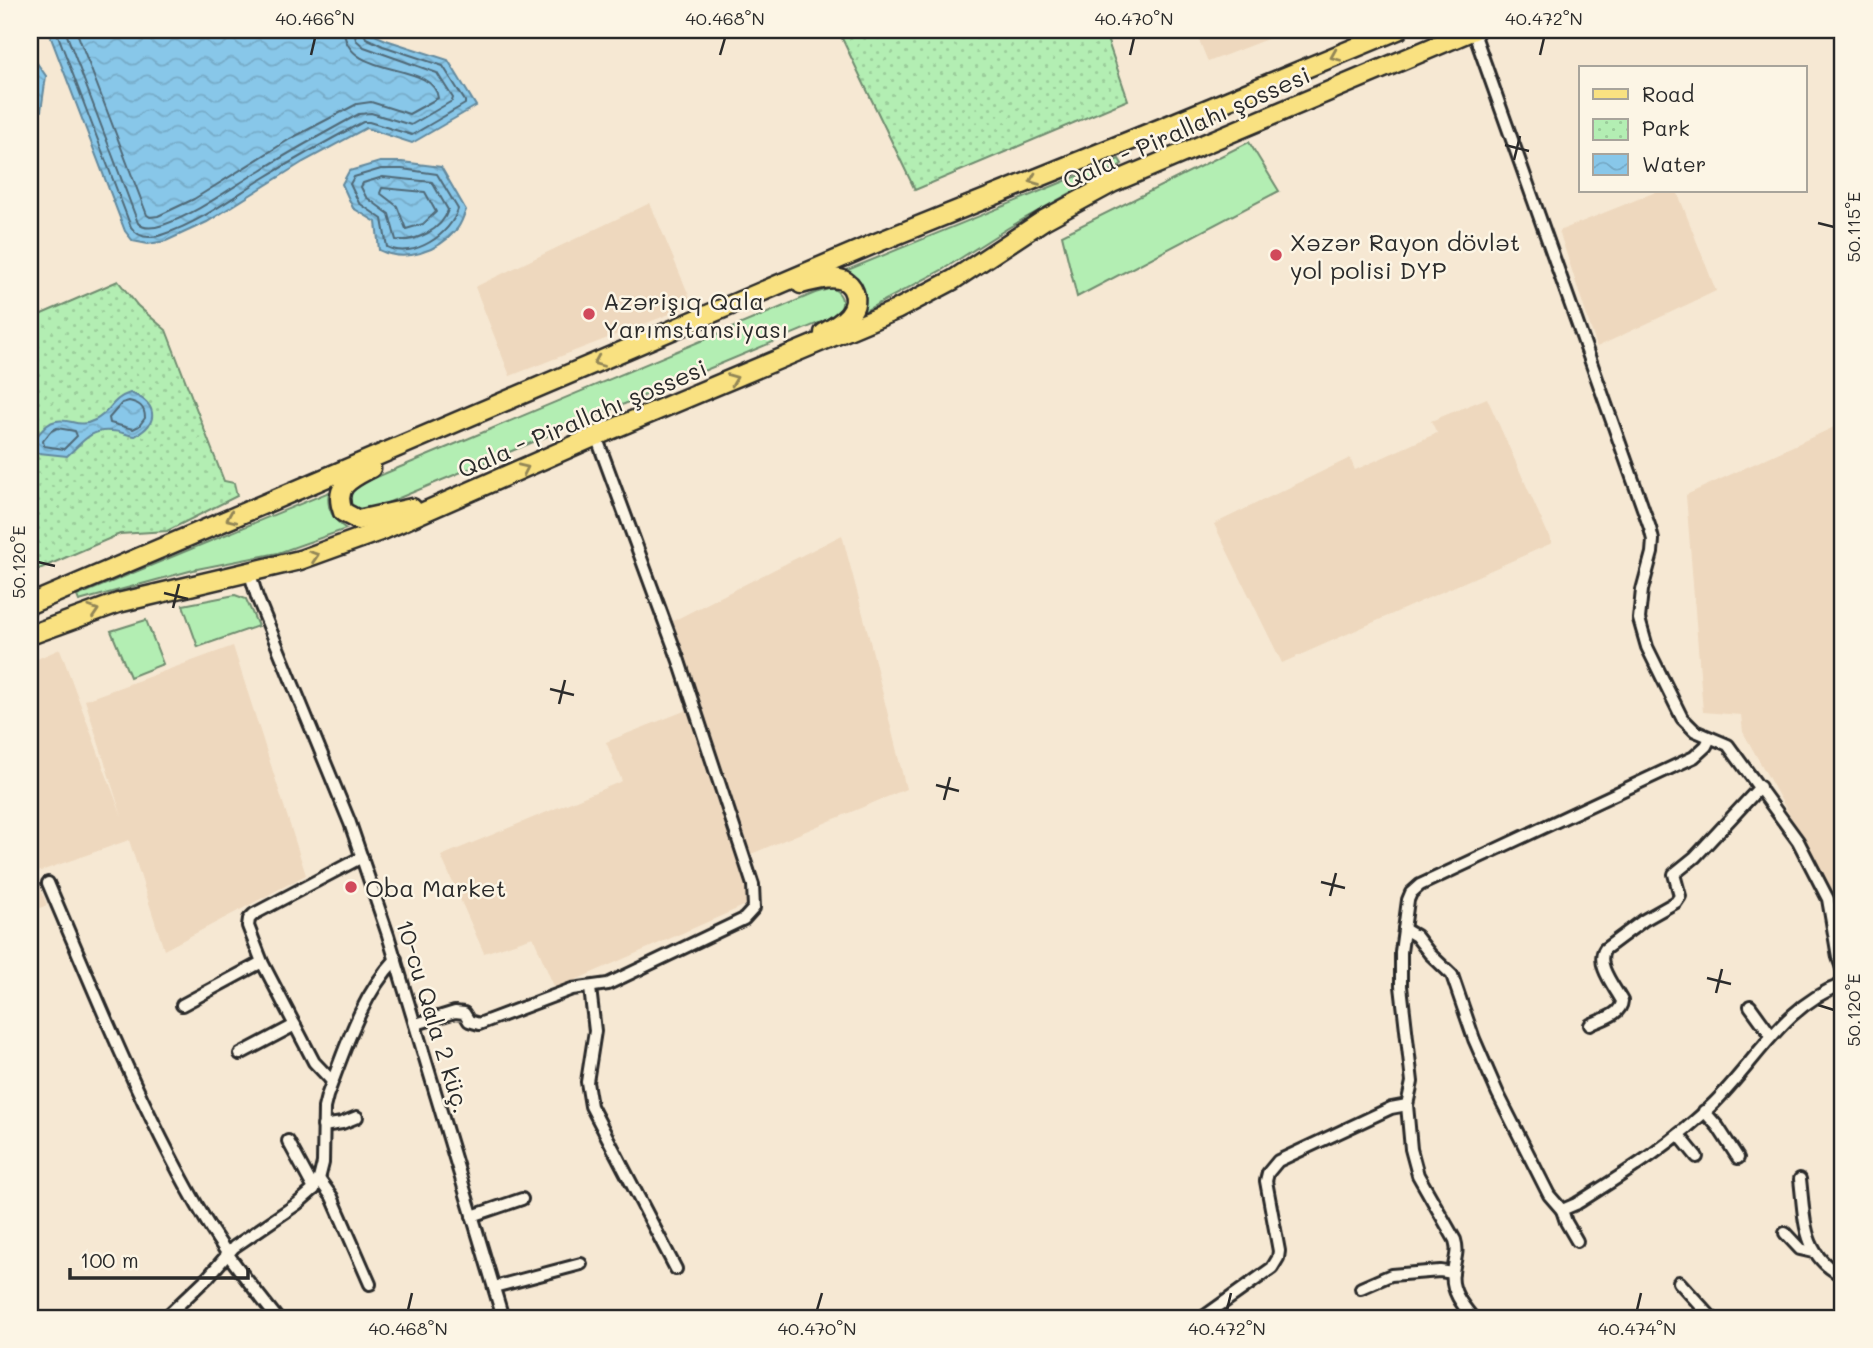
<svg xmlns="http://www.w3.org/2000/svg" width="1873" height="1348" font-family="Mali,sans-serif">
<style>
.built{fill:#eed8be}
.green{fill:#b3eeb3;stroke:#6f8c6f;stroke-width:2}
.park{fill:url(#park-dots);stroke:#6f8c6f;stroke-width:2}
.water{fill:url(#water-waves);stroke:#63899d;stroke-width:2}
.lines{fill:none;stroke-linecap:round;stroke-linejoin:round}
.shore{stroke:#506977;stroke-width:2}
.street-casing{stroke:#2b2b2b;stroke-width:16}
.primary-casing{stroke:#2b2b2b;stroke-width:23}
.street{stroke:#fcf5e5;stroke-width:10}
.primary{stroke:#f9e181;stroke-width:18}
.oneway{stroke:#928656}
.ticks{fill:none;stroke:#2b2b2b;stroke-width:2.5}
.poi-dot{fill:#d1495b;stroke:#fcf5e5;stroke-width:2.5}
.labels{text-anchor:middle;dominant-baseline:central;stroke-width:5;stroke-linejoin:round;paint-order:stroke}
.street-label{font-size:24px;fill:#2b2b2b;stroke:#fcf5e5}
.poi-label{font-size:24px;fill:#2b2b2b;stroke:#fcf5e5;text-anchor:start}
.neatline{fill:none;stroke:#2b2b2b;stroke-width:2.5}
.ticks-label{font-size:18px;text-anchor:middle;fill:#2b2b2b}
</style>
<defs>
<pattern id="park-dots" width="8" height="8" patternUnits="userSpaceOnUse" patternTransform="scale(1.75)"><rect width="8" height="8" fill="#b3eeb3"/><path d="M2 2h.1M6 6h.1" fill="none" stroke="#9acc9a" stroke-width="1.8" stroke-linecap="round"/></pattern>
<pattern id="water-waves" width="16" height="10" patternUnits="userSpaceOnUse" patternTransform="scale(1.75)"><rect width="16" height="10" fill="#88c7e9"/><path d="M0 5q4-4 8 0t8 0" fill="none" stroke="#76abc8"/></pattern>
</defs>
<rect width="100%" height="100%" fill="#f6e8d3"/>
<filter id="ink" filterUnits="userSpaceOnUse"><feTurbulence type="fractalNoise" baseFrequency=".0143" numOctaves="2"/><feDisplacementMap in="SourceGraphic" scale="14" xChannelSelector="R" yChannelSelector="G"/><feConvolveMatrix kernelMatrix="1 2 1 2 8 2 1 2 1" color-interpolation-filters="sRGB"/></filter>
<g filter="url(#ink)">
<g class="built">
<polygon points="1195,30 1290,30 1208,62"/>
<polygon points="1658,191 1677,191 1716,291 1597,347 1559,231"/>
<polygon points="650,203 693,305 510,376 475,287"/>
<polygon points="1487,398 1552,543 1282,663 1214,524 1350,458 1355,470 1437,433 1431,421"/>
<polygon points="1843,423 1843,911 1743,732 1741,715 1703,712 1686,495"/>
<polygon points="842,535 868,633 906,789 751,854 673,621"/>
<polygon points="233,646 306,875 164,950 129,840 35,873 47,905 30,912 30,662 60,649 122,817 85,700"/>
<polygon points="687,710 749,896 746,905 555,989 533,937 484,953 441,856 622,781 606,742"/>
</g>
<g class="green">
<polygon points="1249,142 1279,191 1077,297 1062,235"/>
<path d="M1119,159l3,5 -114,64 -66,42 -79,42c5,-19 0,-31 -18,-41z"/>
<path d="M832,288c14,8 13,20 1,29l-465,194 -8,1 -9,-5 -3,-11 4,-7 8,-5 455,-191z"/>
<path d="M329,492c-3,17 4,27 17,37l-68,24 -81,16 -118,32 -2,-5z"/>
<polygon points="235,595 246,599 258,626 198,647 183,605"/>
<polygon points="146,620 163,664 130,677 111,631"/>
</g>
<g class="park">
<polygon points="838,30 1104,30 1128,100 915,190"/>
<polygon points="118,281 138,306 166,330 224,481 234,483 237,496 167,531 120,534 30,573 30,319"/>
</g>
<g class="water">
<polygon points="48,30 363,30 386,40 448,60 476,106 412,143 366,128 303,162 207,222 166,241 148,244 133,241 125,231"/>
<polygon points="30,53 46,76 41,111 30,115"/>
<path d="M380,162h22l39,5 25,43c-3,7 -5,15 -10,20 -19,22 -51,33 -77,20l-3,-28 -23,-14 -11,-24 7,-13z"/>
<path d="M130,393c26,9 31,29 5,43 -8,-1 -16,-5 -23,-5 -22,-3 -31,13 -45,25l-28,-3 -9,3v-14c9,-5 14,-19 26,-21 15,-3 22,8 39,-1 16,-8 16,-21 35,-27z"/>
</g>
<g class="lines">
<g class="shore">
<path d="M56,30l75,197c8,12 20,12 33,7 34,-11 65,-34 95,-53 34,-21 68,-40 104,-59h6l43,13 53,-31v-3l-22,-35 -60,-20 -17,-8 -3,-8"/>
<path d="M65,30l73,193c6,7 16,5 25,2 35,-12 66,-36 98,-55 32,-20 65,-38 98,-56l12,-1 40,12 41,-24 1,-3 -16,-25 -73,-26 -8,-7 -2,-10"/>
<path d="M76,30l71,185 3,2 8,-1 36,-17 96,-60 67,-35 14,-2 38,12 29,-16c-4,-38 -92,-18 -94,-68"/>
<path d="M381,169h21l35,5 21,35c-7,25 -45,51 -71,38l-5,-28 -23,-16 -9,-19 4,-7z"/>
<path d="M383,177l49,5 16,28c-6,20 -32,32 -52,30l-7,-26 -23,-17 -5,-10 2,-4z"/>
<polygon points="382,188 425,192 436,212 423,224 406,229 397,206 380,193"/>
<path d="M129,401c10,2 16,6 16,17l-6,8 -6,3 -23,-6 -1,-5 13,-15z"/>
<polygon points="57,428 75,431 77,436 64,449 44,446 43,441 51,431"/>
</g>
<g class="street-casing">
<g id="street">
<polyline points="1473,30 1650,528 1653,540 1652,553 1642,590 1639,619 1647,647 1682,718 1695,731 1728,745 1798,841 1828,899 1838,957 1843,971"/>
<polyline points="250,574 257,597 350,823 388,935 503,1318"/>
<path d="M48,883c49,114 94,229 157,336 21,36 47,67 72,99"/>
<path d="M1404,929l12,7 14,18 22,21 22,64 24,55 51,101 13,15 14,-6c49,-31 97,-60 138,-101 43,-43 70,-98 129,-119"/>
<polyline points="590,988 595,1031 587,1082 591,1106 676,1269"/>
<polyline points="182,1005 262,962"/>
<polyline points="1750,1006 1771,1035"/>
<polyline points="416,1024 455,1012 464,1013 469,1021 479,1024 572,989 608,984 744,919 754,908 753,885 679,661 596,436"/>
<path d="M1590,1025c12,-6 31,-10 32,-24 -8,-15 -27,-37 -17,-52l39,-29 32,-18 4,-6 -6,-22 21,-17 65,-70"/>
<polyline points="240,1054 295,1025"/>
<polyline points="332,1081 314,1062 262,962 248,926 249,919 254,914 362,857"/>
<polyline points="1704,1111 1718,1127 1738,1158"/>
<polyline points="323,1126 342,1123 357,1117"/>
<polyline points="1679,1135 1697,1157"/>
<polyline points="288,1141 314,1189"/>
<polyline points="319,1179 332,1197 370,1284"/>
<path d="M1800,1179c5,41 2,77 43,97"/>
<polyline points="1562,1210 1566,1222 1577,1241"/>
<polyline points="472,1216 522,1199"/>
<polyline points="1785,1233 1800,1249 1813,1252"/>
<polyline points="1679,1282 1712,1318"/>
<polyline points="494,1287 581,1264"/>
<polyline points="1361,1288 1391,1275 1440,1271 1453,1273"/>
<path d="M165,1318l43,-41 26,-30 63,-43 17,-15 5,-10 4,-16 1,-55 3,-12c18,-47 34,-100 69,-137"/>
<polyline points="1202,1318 1272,1268 1278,1258 1279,1251 1266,1181 1268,1173 1278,1161 1391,1108 1407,1105"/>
<path d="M1473,1318c-10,-12 -23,-28 -20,-45 1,-13 6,-20 2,-33l-37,-65 -7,-26 -4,-44 5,-23 -11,-96v-34l7,-52 3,-7 9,-8 274,-128 12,-11 4,-8"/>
</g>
</g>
<g class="primary-casing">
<g id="primary">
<path d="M801,284c12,-3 26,-8 38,-5 6,1 10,4 13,9 12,22 -12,36 -28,45"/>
<path d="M371,468c-21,11 -38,18 -28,44l15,8 54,-12"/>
<polyline points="30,604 876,243 1164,127 1398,30"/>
<polyline points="30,635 118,603 300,560 383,530 596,436 896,310 953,280 1044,220 1112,183 1474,30"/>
</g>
</g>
<use href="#street" class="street"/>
<use href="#primary" class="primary"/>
</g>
<defs><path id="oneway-chevron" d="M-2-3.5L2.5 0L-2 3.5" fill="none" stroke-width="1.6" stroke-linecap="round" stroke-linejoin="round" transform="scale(1.75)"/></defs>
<g class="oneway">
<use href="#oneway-chevron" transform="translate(1335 56) rotate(157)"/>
<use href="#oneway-chevron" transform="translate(1034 180) rotate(158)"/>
<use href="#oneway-chevron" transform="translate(598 362) rotate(157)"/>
<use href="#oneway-chevron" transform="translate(733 379) rotate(-22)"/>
<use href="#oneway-chevron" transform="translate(524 469) rotate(-25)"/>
<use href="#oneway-chevron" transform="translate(231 518) rotate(156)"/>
<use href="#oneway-chevron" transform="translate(314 556) rotate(-18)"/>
<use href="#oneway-chevron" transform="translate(94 611) rotate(-18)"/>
</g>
</g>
<path class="ticks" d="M311,55l4,-17M720,55l5,-17M1130,55l4,-17M1540,55l4,-17M1505,145l24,6M1514,160l6,-24M1818,223l16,4M38,562l17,4M164,593l24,6M173,608l6,-24M550,689l24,6M559,704l6,-24M936,785l23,6M944,800l6,-23M1321,882l24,6M1330,896l6,-23M1707,978l24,6M1716,993l6,-24M1818,1005l16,5M408,1310l4,-17M817,1310l5,-17M1227,1310l4,-17M1637,1310l4,-17"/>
<g class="poi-dot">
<circle cx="1276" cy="255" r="7"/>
<circle cx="589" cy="314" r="7"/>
<circle cx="351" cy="887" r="7"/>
</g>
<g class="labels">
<g class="street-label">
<text transform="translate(1186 127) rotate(-24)">Qala - Pirallahı şossesi</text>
<text transform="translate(582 418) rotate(-23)">Qala - Pirallahı şossesi</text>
<text transform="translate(434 1016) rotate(73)">10-cu Qala 2 küç.</text>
</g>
<g class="poi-label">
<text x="1290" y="241">Xəzər Rayon dövlət<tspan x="1290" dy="28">yol polisi DYP</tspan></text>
<text x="603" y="300">Azərişıq Qala<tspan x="603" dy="28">Yarımstansiyası</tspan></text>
<text x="365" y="887">Oba Market</text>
</g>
</g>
<rect width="1873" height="1348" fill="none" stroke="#fcf5e5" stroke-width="77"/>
<rect x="1579" y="66" width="228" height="126" fill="#fcf5e5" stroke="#a8a49b" stroke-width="2"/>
<rect x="1593" y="89" width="35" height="10" fill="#f9e181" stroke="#a8a49b" stroke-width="2"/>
<text x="1642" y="102" font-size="21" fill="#2b2b2b">Road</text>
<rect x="1593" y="119" width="35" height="21" fill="url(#park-dots)" stroke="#a8a49b" stroke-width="2"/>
<text x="1642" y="136" font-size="21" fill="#2b2b2b">Park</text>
<rect x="1593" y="154" width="35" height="21" fill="url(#water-waves)" stroke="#a8a49b" stroke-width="2"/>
<text x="1642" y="172" font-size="21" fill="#2b2b2b">Water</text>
<path d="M70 1268v10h178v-10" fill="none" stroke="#2b2b2b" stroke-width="3.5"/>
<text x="80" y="1268" font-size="21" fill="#2b2b2b" stroke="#fcf5e5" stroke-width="5" paint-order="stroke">100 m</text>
<rect x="38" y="38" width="1796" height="1272" class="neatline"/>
<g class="ticks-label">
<text x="315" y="25">40.466°N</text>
<text x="725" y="25">40.468°N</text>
<text x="1134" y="25">40.470°N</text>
<text x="1544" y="25">40.472°N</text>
<text transform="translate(1854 227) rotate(-90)" y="6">50.115°E</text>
<text transform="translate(19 562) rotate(-90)" y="6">50.120°E</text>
<text transform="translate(1854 1010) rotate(-90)" y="6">50.120°E</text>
<text x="408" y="1335">40.468°N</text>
<text x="817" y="1335">40.470°N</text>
<text x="1227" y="1335">40.472°N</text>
<text x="1637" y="1335">40.474°N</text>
</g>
</svg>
